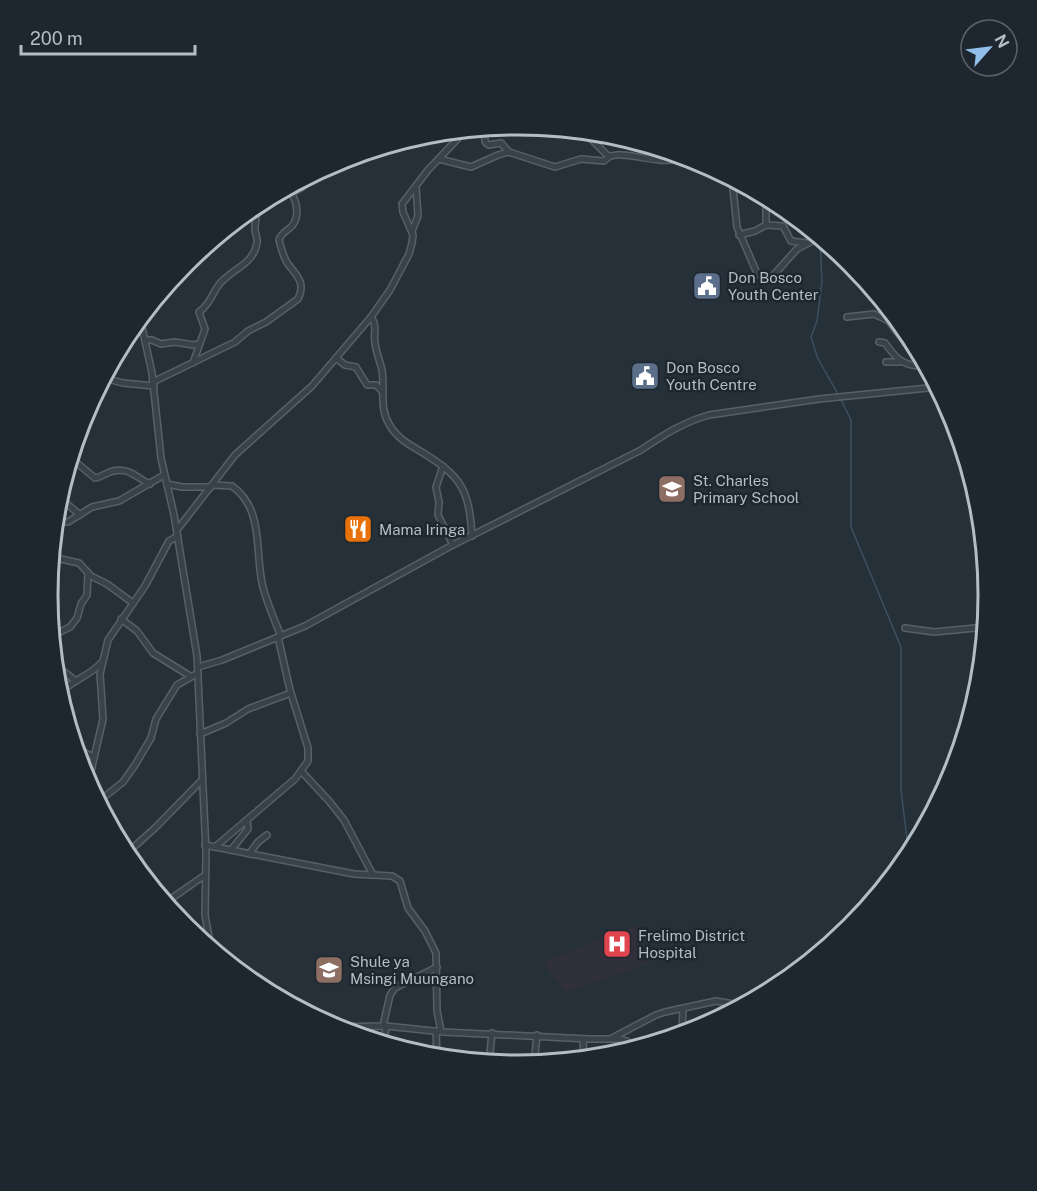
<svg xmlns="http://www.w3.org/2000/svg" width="1037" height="1191" font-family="'Public Sans',sans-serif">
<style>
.medical{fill:#30303c}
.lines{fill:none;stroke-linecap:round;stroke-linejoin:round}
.stream{stroke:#3d4f61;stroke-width:1.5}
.minor-casing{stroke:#576068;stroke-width:8}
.minor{stroke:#39424a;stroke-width:5}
.labels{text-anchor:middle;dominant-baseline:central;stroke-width:5;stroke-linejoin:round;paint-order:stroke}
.poi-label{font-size:15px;fill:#b4bdc5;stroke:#1e272f;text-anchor:start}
.rim{fill:none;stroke:#b4bdc5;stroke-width:3}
</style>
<rect width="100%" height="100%" fill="#253039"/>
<polygon class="medical" points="637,925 651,963 565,992 543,962"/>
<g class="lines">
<g class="stream">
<polyline points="820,238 822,282 817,321 811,337 818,359 838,394"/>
<polyline points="840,398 851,420 851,527 901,647 901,789 909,857"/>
</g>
<g class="minor-casing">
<g id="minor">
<path d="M485,128c1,7 -3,14 4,17l12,-2 8,9"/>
<path d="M583,131l25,25c5,0 9,-2 14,-1 22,1 41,10 63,2"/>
<polyline points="439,159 471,167 498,155 509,152 555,167 581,159 604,161 610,156"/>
<polyline points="732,179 737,227 756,271 764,280 770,279 797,249 820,237"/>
<path d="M277,193c15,-1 27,-1 33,-17"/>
<polyline points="766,225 783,226 791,241 806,243"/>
<polyline points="412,231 418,216 416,187"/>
<polyline points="739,235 755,231 766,225 766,197"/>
<path d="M371,317c7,9 2,16 4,26 1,9 5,18 7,27 3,19 -3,37 7,54 7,13 19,20 31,27 41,25 49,37 52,85"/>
<polyline points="847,317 874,314 889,321 937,385"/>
<polyline points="140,318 152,373 161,458 174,515 197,656 206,853 205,915 211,948"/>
<polyline points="145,340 152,340 161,344 175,342 193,345 199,344"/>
<path d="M879,342l6,1c10,14 17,23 36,23"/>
<polyline points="336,358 345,365 356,367 367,385 376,385 382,391"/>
<polyline points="886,362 899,362"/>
<path d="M193,363l12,-34 -6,-17c11,-8 12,-16 19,-26 12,-17 35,-20 39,-43 1,-5 -2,-9 -2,-14 0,-9 3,-13 -1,-22"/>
<polyline points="104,378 123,383 154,386"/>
<path d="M153,382l82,-40 13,-11 18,-9 32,-23c8,-16 -1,-23 -10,-35 -5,-7 -7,-17 -9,-24 2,-7 8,-9 13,-14 8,-10 5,-24 -1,-34"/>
<path d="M77,463l18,15c7,-1 12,-6 18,-7 16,-4 24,7 37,13"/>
<polyline points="443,466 436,487 439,502 438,515 453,545"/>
<polyline points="167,484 182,487 211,487"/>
<path d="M213,485l19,1c32,23 23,64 30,97 4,18 12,36 19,53"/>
<polyline points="61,492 66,503 80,515"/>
<polyline points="55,522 68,522 92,507 119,501 164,475"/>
<polyline points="177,530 235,455 312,386 371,317 390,290 409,254 412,243 413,235 403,212 402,204 428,170 466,130"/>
<polyline points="52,557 79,563 91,576 107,584 133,603"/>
<polyline points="121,619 137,631 153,653 190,676"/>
<polyline points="905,628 934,632 986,627"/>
<polyline points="52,636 70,627 77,618 81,604 87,595 88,573"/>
<polyline points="55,665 76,681"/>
<path d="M198,667l24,-7 83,-34 144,-79 192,-97c22,-15 43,-28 68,-35l110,-16 119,-12"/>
<path d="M59,695c11,-15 30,-18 42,-32"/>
<polyline points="200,734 226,723 248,709 291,693"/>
<polyline points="76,749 94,757"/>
<polyline points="302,772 329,801 344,820 373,875"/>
<polyline points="88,784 103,719 100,674 108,640 145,586 169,541 178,536"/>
<polyline points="98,802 123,782 135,765 151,738 156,719 177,685 198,673"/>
<polyline points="205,845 354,874 392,876 400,881 408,908 425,931 436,953 437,1011 441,1031"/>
<polyline points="215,847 295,779 308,761 308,748 290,690 278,637"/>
<polyline points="231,850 248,829 247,820"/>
<polyline points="126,854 155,828 202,780"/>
<polyline points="249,854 258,842 267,835"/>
<polyline points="165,903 205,875"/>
<polyline points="383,1026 390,995 395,988 437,967"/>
<polyline points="332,1027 386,1026 443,1032 589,1039 620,1039 627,1041 632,1050"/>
<polyline points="436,1031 437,1058"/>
<polyline points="682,1035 683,1009"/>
<polyline points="612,1038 656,1015 665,1012 716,1001 734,1004 738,1009"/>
<polyline points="583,1039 584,1060"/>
<polyline points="384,1044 386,1026"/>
<polyline points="489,1063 492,1033"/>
<polyline points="534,1064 537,1035"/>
</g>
</g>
<use href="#minor" class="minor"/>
</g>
<defs>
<g id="civic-square" transform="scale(1.5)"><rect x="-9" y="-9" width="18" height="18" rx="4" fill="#5c6f8a" stroke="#1e272f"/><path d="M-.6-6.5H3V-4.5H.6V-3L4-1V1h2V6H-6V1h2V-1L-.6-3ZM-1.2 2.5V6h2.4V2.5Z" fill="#fff"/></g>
<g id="school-square" transform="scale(1.5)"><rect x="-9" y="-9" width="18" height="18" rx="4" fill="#8d6e63" stroke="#1e272f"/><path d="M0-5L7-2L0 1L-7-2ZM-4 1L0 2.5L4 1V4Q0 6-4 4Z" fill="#fff"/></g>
<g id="restaurant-square" transform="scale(1.5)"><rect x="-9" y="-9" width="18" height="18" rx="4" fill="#e8710a" stroke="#1e272f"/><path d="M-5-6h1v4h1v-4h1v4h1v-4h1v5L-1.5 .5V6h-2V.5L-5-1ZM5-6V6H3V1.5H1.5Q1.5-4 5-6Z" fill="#fff"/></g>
<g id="hospital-square" transform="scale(1.5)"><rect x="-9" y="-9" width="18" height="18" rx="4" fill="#e0444e" stroke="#1e272f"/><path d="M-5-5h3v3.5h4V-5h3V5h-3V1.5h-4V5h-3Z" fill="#fff"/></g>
</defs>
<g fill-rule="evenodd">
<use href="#civic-square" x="707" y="286"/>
<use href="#civic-square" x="645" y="376"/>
<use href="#school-square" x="672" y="489"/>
<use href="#restaurant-square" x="358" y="529"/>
<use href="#hospital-square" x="617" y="944"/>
<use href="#school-square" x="329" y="970"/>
</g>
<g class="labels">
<g class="poi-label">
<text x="728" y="277">Don Bosco<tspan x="728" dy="17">Youth Center</tspan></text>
<text x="666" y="367">Don Bosco<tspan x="666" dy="17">Youth Centre</tspan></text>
<text x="693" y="480">St. Charles<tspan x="693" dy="17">Primary School</tspan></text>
<text x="379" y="529">Mama Iringa</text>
<text x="638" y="935">Frelimo District<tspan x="638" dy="17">Hospital</tspan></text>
<text x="350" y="961">Shule ya<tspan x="350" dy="17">Msingi Muungano</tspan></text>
</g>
</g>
<path d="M0 0H1037V1191H0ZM58 595a460 460 0 1 1 920 0a460 460 0 1 1-920 0Z" fill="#1e272f" fill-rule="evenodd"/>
<path class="rim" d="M58 595a460 460 0 1 1 920 0a460 460 0 1 1-920 0Z"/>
<g transform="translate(989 48) rotate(62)"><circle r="28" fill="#1e272f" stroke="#5a636b" stroke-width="1.5"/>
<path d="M0-4.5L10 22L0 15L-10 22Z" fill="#92beec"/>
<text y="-9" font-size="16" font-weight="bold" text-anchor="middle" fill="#b4bdc5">N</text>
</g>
<path d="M21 45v9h174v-9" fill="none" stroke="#b4bdc5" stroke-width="3"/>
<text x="30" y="45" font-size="18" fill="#b4bdc5" stroke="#1e272f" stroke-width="4.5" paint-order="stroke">200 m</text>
</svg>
